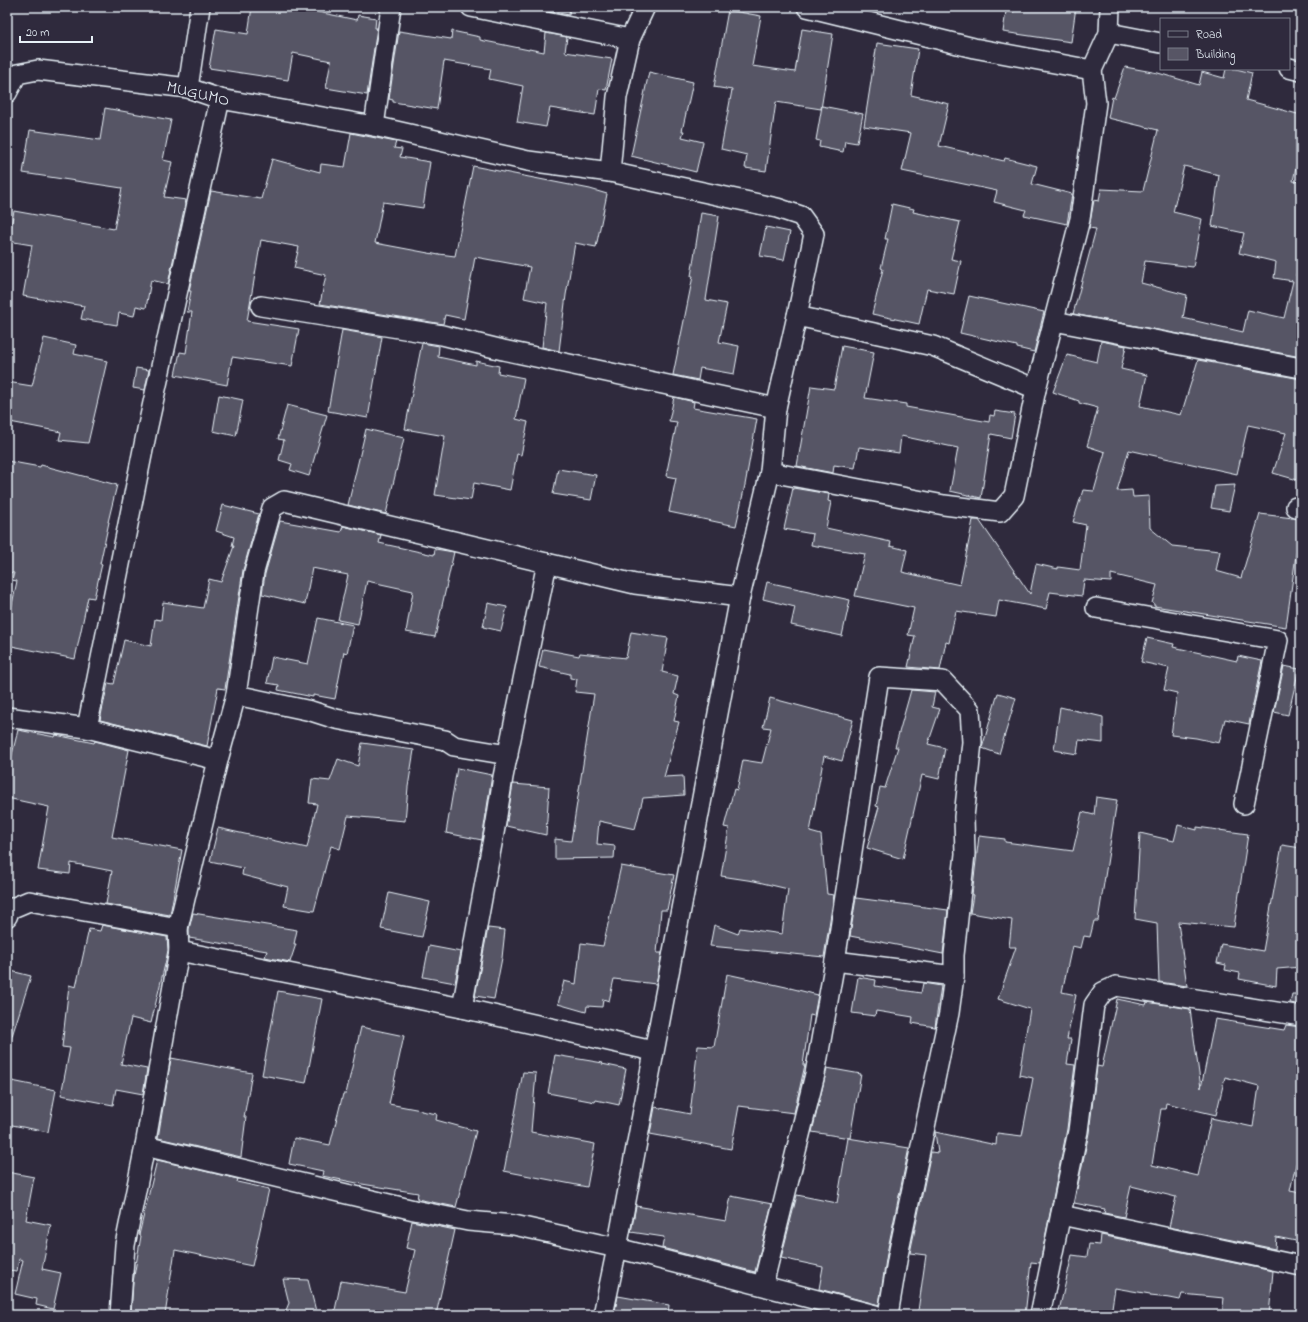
<svg xmlns="http://www.w3.org/2000/svg" width="1308" height="1322" font-family="'Indie Flower',sans-serif">
<style>
.building{fill:#575565;stroke:#e8f1f8;fill-rule:evenodd}
.lines{fill:none;stroke-linecap:round;stroke-linejoin:round}
.street-casing{stroke:#e8f1f8;stroke-width:22}
.street{stroke:#2f2a3d;stroke-width:19}
.labels{text-anchor:middle;dominant-baseline:central;stroke-width:3.5;stroke-linejoin:round;paint-order:stroke}
.street-label{font-size:17px;fill:#e8f1f8;stroke:#2f2a3d}
</style>
<rect width="100%" height="100%" fill="#2f2a3d"/>
<filter id="ink" filterUnits="userSpaceOnUse"><feTurbulence type="fractalNoise" baseFrequency=".025" numOctaves="2"/><feDisplacementMap in="SourceGraphic" scale="8" xChannelSelector="R" yChannelSelector="G"/><feConvolveMatrix kernelMatrix="1 2 1 2 8 2 1 2 1" color-interpolation-filters="sRGB"/></filter>
<g filter="url(#ink)">
<g class="building">
<polygon points="252,7 318,7 318,12 357,20 358,15 376,18 375,28 377,28 367,95 326,88 331,61 293,53 288,80 209,68 216,29 248,34"/>
<polygon points="549,7 570,7 569,15 548,11"/>
<polygon points="1015,7 1076,7 1071,42 1003,32 1006,11 1014,12"/>
<polygon points="728,10 761,16 752,66 795,72 802,29 833,34 821,109 776,102 766,171 745,168 747,155 721,149 732,90 714,87"/>
<polygon points="399,31 451,39 452,31 480,37 480,40 529,50 529,49 544,52 546,33 567,37 565,52 612,59 606,90 599,89 595,115 550,108 546,127 517,122 523,86 489,79 491,69 444,61 437,109 393,102 393,100 389,99"/>
<polygon points="877,43 918,49 911,95 949,104 939,146 1004,161 1005,158 1037,166 1032,184 1072,194 1067,224 1024,215 1026,210 994,202 997,191 902,171 911,133 864,126"/>
<path d="M1125,67l33,6 41,12 3,-13 22,6 2,-9h10l16,4 -6,27 55,15v29l-8,37 8,1v58l-5,36 5,1v80l-228,-43 23,-85 -7,-1 5,-28 5,1 2,-12 42,2 15,-61 -50,-12 4,-21 2,1zM1184,166l35,9 -7,51 32,7 -5,20 37,9 -2,16 19,3 -9,37 -36,-8 -5,22 -60,-14 4,-23 -46,-12 4,-22 48,6 9,-48 -29,-7z"/>
<polygon points="649,72 693,82 682,131 684,131 682,137 703,142 696,172 631,156"/>
<polygon points="822,106 863,114 857,143 845,141 843,152 819,147 820,141 816,140"/>
<polygon points="105,108 171,120 163,160 172,162 164,197 186,200 168,284 151,280 146,308 136,306 134,316 119,313 117,325 81,319 84,306 23,296 32,245 8,241 14,211 114,229 122,188 23,173 30,130 100,140"/>
<polygon points="351,133 396,142 394,148 402,149 400,157 430,162 423,208 383,202 375,243 439,255 439,254 455,256 473,166 590,189 607,194 596,247 575,243 566,295 559,351 542,347 547,303 524,298 530,267 475,257 464,319 445,315 443,324 320,304 326,275 294,268 299,247 261,240 247,321 299,329 292,366 232,357 227,385 175,375 180,352 186,353 192,312 187,312 191,291 189,291 211,191 261,199 272,159 320,172 321,164 345,167"/>
<polygon points="892,204 914,209 913,212 960,222 951,259 961,261 954,294 927,289 919,324 872,314 883,269 881,268 888,239 885,239"/>
<polygon points="701,213 719,216 706,300 727,304 719,342 739,346 734,374 700,368 698,380 673,375 693,276 691,276"/>
<polygon points="766,227 790,232 784,260 760,256"/>
<polygon points="969,296 1044,312 1034,352 1017,348 1017,346 960,333"/>
<polygon points="342,330 382,337 368,418 328,411"/>
<polygon points="44,338 76,345 74,354 107,361 88,443 59,440 61,432 10,422 11,413 7,412 7,382 32,386"/>
<polygon points="1101,341 1126,346 1121,369 1147,375 1140,406 1181,415 1198,360 1301,379 1301,481 1273,473 1286,433 1248,425 1237,474 1129,450 1117,491 1132,490 1133,497 1149,496 1150,528 1172,546 1220,551 1216,571 1241,578 1260,514 1301,519 1286,627 1154,606 1154,604 1152,603 1157,585 1111,574 1111,582 1084,580 1082,596 1050,592 1046,609 999,600 996,617 956,611 949,643 946,642 940,670 908,667 915,636 908,635 914,608 855,596 865,554 811,545 813,534 784,529 793,488 829,494 828,501 831,502 826,528 891,542 890,546 907,550 902,572 960,585 973,520 979,520 1030,594 1036,564 1058,569 1058,567 1080,570 1086,525 1073,522 1083,490 1094,491 1105,452 1087,446 1098,408 1079,403 1079,401 1053,392 1067,355 1097,362"/>
<polygon points="422,343 439,346 438,357 476,365 476,361 499,366 498,373 524,378 516,419 528,422 521,455 517,454 510,490 474,483 471,500 435,495 445,436 405,429"/>
<polygon points="842,346 874,352 865,398 906,404 906,407 989,422 990,415 994,416 995,411 1015,414 1011,438 991,434 981,498 950,491 958,448 901,436 899,453 859,447 855,468 834,465 833,473 797,466 811,386 834,389"/>
<polygon points="136,368 149,370 145,390 133,388"/>
<polygon points="219,395 243,400 236,436 213,431"/>
<polygon points="674,397 694,402 693,408 757,419 745,485 736,526 669,512 676,478 666,476 677,422 669,421"/>
<polygon points="287,405 327,415 309,476 290,470 292,464 279,460 284,440 278,439"/>
<polygon points="366,429 404,438 386,514 348,505"/>
<polygon points="7,461 40,467 41,465 117,485 108,522 109,522 100,564 102,564 94,598 88,597 75,659 7,645 7,628 17,581 12,580 14,573 7,572"/>
<polygon points="558,469 596,475 591,500 553,494"/>
<polygon points="1235,485 1229,511 1211,508 1215,486"/>
<polygon points="223,505 259,514 243,570 225,689 218,688 207,746 100,720 108,683 114,684 124,640 151,646 155,619 161,620 163,602 203,608 209,579 221,582 234,546 232,546 234,537 216,531"/>
<polygon points="280,521 341,532 343,526 381,535 379,543 434,555 435,549 454,552 435,637 406,632 413,591 367,581 358,624 338,620 348,575 312,568 305,604 262,594 265,574"/>
<polygon points="767,582 850,600 842,636 791,625 795,607 763,599"/>
<polygon points="488,603 507,607 501,631 483,627"/>
<polygon points="318,618 353,625 347,653 344,652 335,699 313,695 313,697 278,690 279,685 267,683 272,657 308,664"/>
<polygon points="631,632 668,638 662,672 678,676 674,694 679,696 674,721 679,722 664,777 683,776 684,795 643,798 635,829 599,821 597,844 615,846 614,858 555,859 555,839 571,841 594,694 575,692 577,679 570,678 570,674 539,667 543,649 579,656 580,653 626,658"/>
<polygon points="1147,638 1174,644 1173,647 1237,661 1238,656 1262,661 1249,724 1225,719 1219,743 1196,738 1171,735 1177,693 1164,690 1169,668 1141,662"/>
<polygon points="1284,666 1299,669 1288,715 1274,712"/>
<polygon points="911,690 935,692 932,707 940,709 928,744 945,748 939,779 922,775 903,859 867,848 879,807 876,806 880,787 885,788 898,747 895,747"/>
<polygon points="998,693 1016,698 999,754 982,748"/>
<polygon points="770,698 853,720 842,761 824,756 810,832 821,835 827,894 834,895 824,957 710,946 714,925 738,934 740,928 782,934 788,889 754,881 721,876 729,828 724,827 734,789 737,790 743,760 762,763 771,728 763,727"/>
<polygon points="1060,707 1103,717 1103,743 1079,740 1077,754 1054,750"/>
<polygon points="18,730 55,737 56,735 94,743 95,741 129,750 112,837 182,850 170,915 106,904 112,871 71,863 70,874 38,870 49,807 7,798 7,775"/>
<polygon points="362,743 414,750 408,787 405,821 348,816 340,849 331,846 314,911 284,906 288,887 242,875 243,868 210,861 218,828 307,848 317,804 309,803 312,779 330,781 338,759 358,766"/>
<polygon points="457,768 492,775 482,840 446,833"/>
<polygon points="513,784 549,787 546,835 506,826"/>
<polygon points="1096,797 1117,800 1098,921 1094,921 1090,937 1084,936 1081,948 1072,946 1062,992 1076,995 1067,1039 1071,1039 1067,1064 1075,1065 1067,1129 1040,1263 1031,1262 1025,1315 946,1315 918,1311 926,1255 910,1253 931,1152 938,1153 935,1132 996,1145 997,1133 1022,1136 1033,1078 1019,1075 1030,1009 998,999 1016,947 1009,947 1012,920 970,913 973,895 972,895 979,836 1005,839 1005,842 1073,851 1082,812 1094,815"/>
<polygon points="1178,825 1197,830 1197,827 1248,834 1234,927 1178,922 1187,986 1159,982 1157,923 1135,919 1140,833 1174,841"/>
<polygon points="1282,845 1301,848 1301,967 1277,969 1276,986 1239,979 1240,973 1225,970 1226,965 1217,963 1221,944 1263,951"/>
<polygon points="621,866 674,875 667,910 661,910 657,953 662,953 656,984 614,979 609,1001 603,999 602,1007 587,1006 586,1012 558,1004 564,981 576,984 581,943 603,946"/>
<polygon points="389,893 430,902 422,937 381,929"/>
<polygon points="856,898 948,910 943,954 850,936"/>
<polygon points="193,913 297,930 294,944 296,944 290,962 265,957 267,951 189,938 189,929"/>
<polygon points="102,925 167,937 168,950 166,960 151,1023 131,1018 121,1064 147,1069 143,1094 116,1089 113,1105 61,1095 70,1048 62,1047 69,985 76,987 89,929 100,931"/>
<polygon points="488,928 505,930 502,958 494,999 475,996"/>
<polygon points="429,946 461,952 455,983 423,977"/>
<polygon points="7,970 31,976 11,1039 7,1038"/>
<polygon points="727,974 786,987 818,995 814,1016 810,1015 803,1065 805,1065 794,1113 739,1106 731,1149 650,1134 655,1107 690,1114 698,1046 714,1047"/>
<polygon points="858,977 876,980 875,986 921,993 923,983 941,986 935,1027 912,1023 913,1017 876,1011 875,1016 852,1013"/>
<polygon points="278,991 322,999 306,1083 262,1075"/>
<polygon points="1292,994 1301,994 1301,1005 1290,1003"/>
<path d="M1117,999l29,6 1,-3 43,7 11,79 14,-69 69,11 2,-5 15,2v115l-11,49 11,2v49l-25,-5 -1,12 -106,-22 7,-30 -45,-11 -7,31 -20,-4 1,-4 -31,-6 15,-70 8,-67 5,1zM1225,1077l34,9 -6,41 -42,-9 -13,58 -46,-11 9,-56h4l1,-6 50,12z"/>
<polygon points="361,1027 404,1036 389,1104 421,1110 421,1111 437,1114 436,1120 476,1131 456,1207 417,1199 418,1193 362,1184 322,1176 323,1171 289,1164 294,1138 330,1145 343,1094 346,1094"/>
<polygon points="555,1055 603,1063 602,1064 626,1069 619,1105 596,1100 595,1102 548,1093"/>
<polygon points="171,1058 252,1073 244,1117 246,1117 241,1157 158,1138"/>
<polygon points="827,1068 861,1074 850,1138 812,1132"/>
<polygon points="523,1072 536,1073 531,1132 595,1144 587,1187 504,1171"/>
<polygon points="12,1081 56,1090 48,1132 7,1124 7,1109"/>
<polygon points="848,1138 909,1148 887,1253 879,1305 819,1289 823,1267 781,1258 797,1195 837,1203"/>
<polygon points="157,1160 238,1179 237,1182 269,1189 252,1266 175,1250 165,1315 131,1315 133,1282 141,1236 139,1235"/>
<polygon points="7,1172 34,1177 26,1220 51,1225 42,1269 61,1273 53,1309 36,1305 37,1299 15,1294 23,1260 19,1259 17,1271 7,1270"/>
<polygon points="731,1196 772,1204 755,1272 662,1248 664,1237 631,1232 636,1206 726,1221"/>
<polygon points="412,1221 455,1230 436,1315 334,1315 341,1281 405,1292 415,1250 406,1248"/>
<polygon points="1101,1235 1273,1271 1269,1315 1222,1315 1224,1298 1182,1294 1180,1300 1170,1298 1150,1296 1150,1294 1115,1288 1111,1314 1087,1310 1085,1315 1058,1315 1072,1255 1087,1257 1089,1244 1100,1245"/>
<polygon points="283,1279 308,1280 317,1315 284,1315 289,1303"/>
<polygon points="618,1296 669,1305 668,1315 614,1315"/>
</g>
<g class="lines">
<g class="street-casing">
<g id="street">
<polyline points="471,7 630,39"/>
<polyline points="807,7 974,48 1092,70"/>
<polyline points="1109,33 1161,43"/>
<polyline points="1289,68 1301,71"/>
<polyline points="188,88 200,7"/>
<polyline points="7,93 17,74 38,70 188,88 220,99 374,126 528,161 610,172 777,208 801,216 814,234 797,316 776,408 770,472 740,597 617,1248 603,1315"/>
<polyline points="374,126 391,7"/>
<polyline points="610,172 617,97 630,39 645,7"/>
<polyline points="261,306 442,335 503,350 776,408"/>
<polyline points="797,316 933,346 1036,389"/>
<polyline points="1054,321 1301,368"/>
<polyline points="770,472 944,505 1000,512 1014,496 1036,389 1080,219 1096,103 1092,70 1109,33 1110,7"/>
<polyline points="1296,507 1301,508"/>
<polyline points="1096,608 1278,640 1244,804"/>
<polyline points="236,695 311,711 336,719 445,740 454,746 508,755"/>
<polyline points="7,717 87,728 218,760"/>
<polyline points="87,728 147,430 220,99"/>
<polyline points="7,917 10,909 29,901 178,928"/>
<polyline points="179,951 462,1008 653,1051"/>
<polyline points="835,961 954,976"/>
<polyline points="462,1008 496,822 503,777 547,563"/>
<polyline points="145,1146 414,1210 468,1221 514,1225 617,1248 875,1315"/>
<polyline points="1061,1215 1301,1266"/>
<polyline points="763,1285 815,1074 835,961 879,677 943,681 970,710 972,742 964,817 965,854 954,955 954,976 949,1013 898,1255 888,1315"/>
<polyline points="120,1315 125,1245 145,1146 179,951 178,928 218,760 236,695 254,572 272,508 284,501 635,584 740,597"/>
<polyline points="1040,1315 1078,1131 1094,1005 1103,992 1116,986 1301,1016"/>
</g>
</g>
<use href="#street" class="street"/>
</g>
</g>
<g class="labels">
<g class="street-label">
<text transform="translate(198 94) rotate(13)">MUGUMO</text>
</g>
</g>
<rect width="1308" height="1322" fill="none" stroke="#2f2a3d" stroke-width="24"/>
<rect x="12" y="12" width="1284" height="1298" fill="none" stroke="#e8f1f8" stroke-width="1.5" filter="url(#ink)"/>
<rect x="1160" y="18" width="130" height="52" fill="#2f2a3d" stroke="#797a88"/>
<rect x="1168" y="31" width="20" height="6" fill="#2f2a3d" stroke="#797a88"/>
<text x="1196" y="38" font-size="12" fill="#e8f1f8">Road</text>
<rect x="1168" y="48" width="20" height="12" fill="#575565" stroke="#797a88"/>
<text x="1196" y="58" font-size="12" fill="#e8f1f8">Building</text>
<path d="M20 36v6h72v-6" fill="none" stroke="#e8f1f8" stroke-width="2"/>
<text x="26" y="36" font-size="12" fill="#e8f1f8" stroke="#2f2a3d" stroke-width="3" paint-order="stroke">20 m</text>
</svg>
